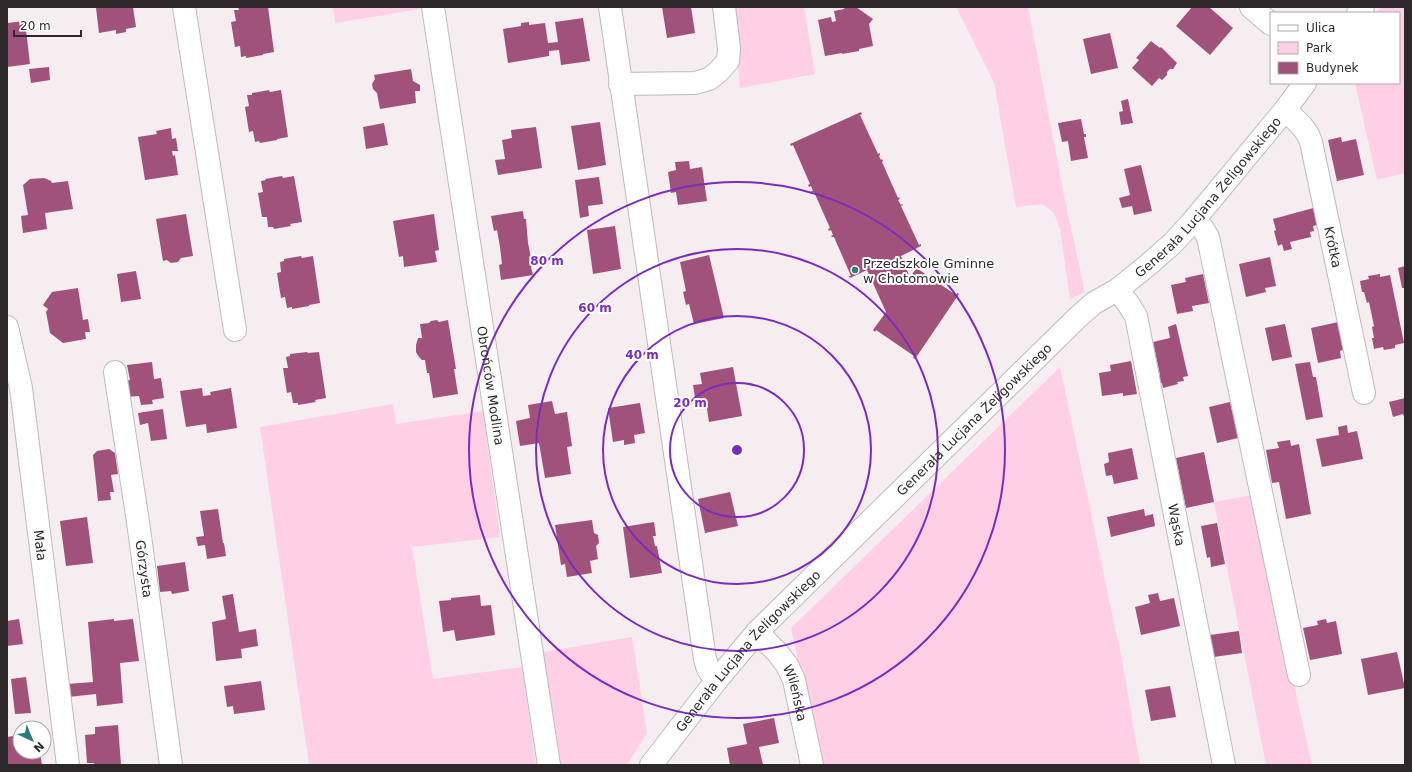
<svg xmlns="http://www.w3.org/2000/svg" width="1412" height="772" font-family="'DejaVu Sans',sans-serif">
<style>
.green{fill:#ffcfe5}
.building{fill:#a0527b}
.lines{fill:none;stroke-linecap:round;stroke-linejoin:round}
.minor-casing{stroke:#c1b9bd;stroke-width:24}
.minor{stroke:#fff;stroke-width:22}
.ring{fill:none;stroke:#7b2cbf;stroke-width:2}
.poi-dot{fill:#307a7d;stroke:#fff;stroke-width:1.5}
.labels{text-anchor:middle;dominant-baseline:central;stroke-width:4;stroke-linejoin:round;paint-order:stroke}
.street-label{font-size:13px;fill:#2d292b;stroke:#fff}
.poi-label{font-size:13px;fill:#2d292b;stroke:#fff;text-anchor:start}
.centre{fill:#7b2cbf;stroke:#fff;stroke-width:2}
.ring-label{font-size:12px;text-anchor:middle;font-weight:bold;fill:#7b2cbf;stroke:#fff;stroke-width:4;stroke-linejoin:round;paint-order:stroke}
</style>
<rect width="100%" height="100%" fill="#f6edf1"/>
<g class="green">
<polygon points="333,7 420,7 420,9 335,23"/>
<polygon points="733,7 804,7 815,74 740,88"/>
<polygon points="956,7 1028,7 1064,196 1085,292 1070,299 1060,229 1054,213 1042,204 1016,207 994,83"/>
<polygon points="1381,7 1405,7 1405,173 1377,180 1355,83 1399,83 1399,13 1376,13"/>
<polygon points="1060,367 1123,665 1140,765 820,765 791,628"/>
<polygon points="393,404 396,424 483,411 500,537 412,547 433,679 522,667 536,765 309,765 260,427"/>
<polygon points="1252,495 1312,765 1266,765 1214,502"/>
<polygon points="632,637 647,733 627,765 556,765 538,653"/>
</g>
<g class="building">
<polygon points="104,7 133,7 136,27 126,29 126,32 116,34 116,30 99,33 96,8"/>
<polygon points="238,7 268,7 274,52 263,54 263,55 246,58 246,56 241,57 240,46 235,47 231,22 236,21 234,10 239,10"/>
<polygon points="662,7 691,7 695,33 667,38"/>
<polygon points="845,7 856,7 873,19 869,24 873,46 859,49 859,51 842,54 842,53 825,56 818,20 831,17 832,22 836,21 834,11 844,9"/>
<polygon points="1192,7 1209,7 1233,28 1210,55 1176,26"/>
<polygon points="583,18 590,61 561,65 559,50 549,51 549,56 508,63 503,29 521,26 521,23 529,22 529,25 545,23 548,43 558,42 555,22"/>
<polygon points="25,21 30,64 7,67 7,23"/>
<polygon points="1110,33 1118,68 1091,74 1083,39"/>
<polygon points="1151,41 1160,48 1161,47 1177,63 1173,69 1170,69 1167,72 1167,75 1162,80 1159,78 1152,86 1132,68 1139,60 1136,58"/>
<polygon points="49,67 50,80 31,83 29,69"/>
<polygon points="411,69 413,81 420,85 420,91 415,91 416,103 380,109 377,93 373,89 372,84 375,79 374,75"/>
<polygon points="269,90 270,92 281,90 288,137 277,139 277,140 260,143 259,141 255,142 253,131 249,132 245,107 249,106 247,95 252,95 252,93"/>
<polygon points="1128,99 1133,123 1121,125 1119,112 1123,111 1121,101"/>
<polygon points="861,112 862,114 860,115 878,154 880,153 880,155 879,156 881,160 882,159 883,161 882,162 898,198 899,197 900,199 898,200 901,205 902,204 903,205 901,206 919,245 921,244 921,246 901,256 910,277 918,266 919,267 918,269 956,295 957,293 959,294 915,359 913,358 914,356 876,330 875,332 873,330 886,312 867,270 850,278 849,276 851,276 834,237 832,237 831,236 833,235 831,230 829,231 828,229 830,228 814,192 812,193 811,191 813,191 811,186 809,187 808,185 810,184 793,145 791,146 790,144"/>
<polygon points="1081,119 1084,134 1086,134 1086,137 1084,137 1088,158 1071,161 1068,141 1062,142 1058,123"/>
<polygon points="600,122 606,165 578,170 571,126"/>
<polygon points="384,123 388,145 366,149 363,127"/>
<polygon points="536,127 542,168 498,175 495,160 505,159 502,140 512,138 511,130"/>
<polygon points="171,128 172,139 176,138 178,151 172,151 173,156 175,155 178,175 145,180 138,137 157,134 156,131"/>
<polygon points="1341,137 1342,142 1356,139 1364,175 1337,181 1328,140"/>
<polygon points="689,161 690,169 702,167 707,201 678,205 676,192 671,193 668,172 676,170 675,162"/>
<polygon points="1141,165 1152,211 1134,215 1132,206 1122,208 1119,198 1130,195 1124,169"/>
<polygon points="282,176 283,178 294,176 302,222 290,224 291,226 274,229 273,227 268,227 267,217 262,217 258,193 263,192 261,181 266,180 265,179"/>
<polygon points="599,177 603,204 588,206 589,216 580,218 575,180"/>
<polygon points="44,178 51,181 52,183 68,181 73,209 45,213 47,229 23,233 21,216 28,215 23,185 30,179"/>
<polygon points="1317,207 1322,224 1313,226 1314,231 1310,232 1311,237 1290,242 1292,249 1284,251 1282,244 1278,246 1274,231 1276,230 1273,219"/>
<polygon points="523,211 524,219 526,219 528,243 533,267 531,267 533,275 501,280 499,265 502,264 500,247 497,230 494,231 491,216"/>
<polygon points="186,214 193,256 181,258 178,262 171,263 167,260 163,261 156,219"/>
<polygon points="434,214 439,250 435,251 437,262 404,267 403,256 399,257 393,221"/>
<polygon points="615,226 621,269 593,274 587,230"/>
<polygon points="709,255 724,318 694,324 689,304 686,305 683,292 686,291 680,262"/>
<polygon points="301,256 302,258 313,256 320,303 309,305 309,306 292,309 292,307 287,308 285,297 281,298 279,286 277,273 281,272 280,262 284,261 284,259"/>
<polygon points="1270,257 1276,286 1265,288 1266,292 1246,297 1239,264"/>
<polygon points="1405,266 1405,288 1402,288 1398,268"/>
<polygon points="136,271 141,299 121,302 117,274"/>
<polygon points="1203,274 1209,303 1192,306 1193,311 1177,314 1171,285 1186,282 1185,278"/>
<polygon points="1380,274 1380,277 1390,275 1404,343 1395,345 1395,348 1384,350 1383,347 1374,349 1372,338 1374,338 1372,327 1374,326 1369,302 1367,303 1364,292 1362,292 1360,281 1369,279 1368,276"/>
<polygon points="78,288 83,320 88,319 90,332 85,332 86,339 63,343 50,333 46,312 48,309 43,305 52,292"/>
<polygon points="437,320 439,322 448,320 456,369 454,369 458,394 433,398 429,373 427,373 425,360 422,360 419,357 416,352 416,345 418,338 422,338 420,324 429,323 431,321"/>
<polygon points="1343,321 1348,348 1340,351 1341,358 1318,363 1311,328"/>
<polygon points="1176,324 1188,376 1183,377 1184,381 1177,382 1178,384 1163,388 1162,383 1157,384 1155,376 1160,375 1153,342 1170,338 1168,327"/>
<polygon points="1285,324 1292,357 1272,361 1265,328"/>
<polygon points="307,352 308,353 319,352 326,398 315,400 316,402 298,405 298,403 293,403 291,392 287,393 283,368 288,368 286,357 290,356 290,354"/>
<polygon points="1131,361 1137,394 1123,396 1123,393 1102,396 1099,373 1111,371 1110,365"/>
<polygon points="152,362 154,379 161,378 164,398 152,400 153,404 141,405 139,396 126,397 124,381 130,380 127,365"/>
<polygon points="1310,362 1313,377 1316,377 1323,417 1306,420 1295,364"/>
<polygon points="733,367 742,416 709,422 706,403 696,404 693,385 702,384 700,373"/>
<polygon points="202,388 203,396 211,395 210,392 231,388 237,428 207,433 206,424 186,427 180,391"/>
<polygon points="1405,398 1405,419 1403,414 1393,417 1389,402"/>
<polygon points="552,401 555,414 567,412 572,446 567,447 571,474 545,478 539,443 520,446 516,421 530,418 528,405"/>
<polygon points="1230,402 1238,438 1217,443 1209,407"/>
<polygon points="640,403 645,433 634,435 635,443 624,445 624,440 613,442 608,408"/>
<polygon points="163,409 167,439 151,441 148,423 140,425 138,413"/>
<polygon points="1347,425 1348,433 1357,431 1363,459 1322,467 1316,439 1339,435 1338,427"/>
<polygon points="1290,440 1291,446 1299,444 1311,514 1286,519 1279,482 1272,483 1266,450 1279,448 1277,442"/>
<polygon points="1132,448 1138,479 1114,484 1112,475 1106,476 1104,464 1109,462 1108,453"/>
<polygon points="109,449 115,453 118,474 111,475 114,492 110,492 111,500 98,501 93,455 97,451"/>
<polygon points="1204,452 1214,502 1186,508 1176,458"/>
<polygon points="730,492 738,526 705,533 698,499"/>
<polygon points="218,509 223,543 224,543 226,556 207,559 205,545 198,546 196,537 204,536 200,511"/>
<polygon points="1144,509 1145,516 1153,514 1155,526 1111,537 1107,517"/>
<polygon points="87,517 93,563 66,566 60,521"/>
<polygon points="592,520 594,533 598,535 599,543 596,546 598,559 590,561 592,573 567,577 565,564 561,565 555,525"/>
<polygon points="654,522 656,536 653,536 655,546 657,546 662,573 630,578 623,527"/>
<polygon points="1217,523 1225,564 1211,567 1210,557 1207,558 1201,526"/>
<polygon points="185,562 189,591 172,594 171,591 160,592 157,566"/>
<polygon points="1158,593 1160,601 1174,598 1180,626 1141,635 1135,607 1150,603 1148,595"/>
<polygon points="233,594 239,632 256,629 258,646 241,649 242,658 216,661 212,622 226,619 222,596"/>
<polygon points="480,595 481,606 491,605 495,635 456,641 454,630 443,632 439,601 451,600 451,598"/>
<polygon points="19,619 23,644 7,646 7,621"/>
<polygon points="114,619 114,621 133,619 139,661 120,663 123,703 97,706 96,694 68,697 67,684 93,682 88,622"/>
<polygon points="1326,619 1327,623 1336,621 1342,654 1310,660 1303,628 1318,625 1317,621"/>
<polygon points="1239,631 1242,653 1214,657 1210,635"/>
<polygon points="1397,652 1405,688 1368,695 1361,659"/>
<polygon points="26,677 31,713 15,714 11,679"/>
<polygon points="261,681 265,710 234,714 233,706 227,707 224,686"/>
<polygon points="1170,686 1176,717 1151,721 1145,690"/>
<polygon points="774,718 779,743 759,747 763,765 730,765 727,748 747,744 743,724"/>
<polygon points="118,725 121,765 94,765 94,763 87,763 85,735 95,734 95,727"/>
<polygon points="20,735 20,752 40,752 42,765 7,765 7,737"/>
</g>
<g class="lines">
<g class="minor-casing">
<g id="minor">
<polyline points="184,7 235,330"/>
<path id="s1" d="M433,7l116,758"/>
<polyline points="610,7 705,659 708,669 716,681"/>
<polyline points="1251,7 1271,24"/>
<polyline points="1358,13 1363,7"/>
<polyline points="620,84 695,83 709,79 718,72 728,61 729,48 724,7"/>
<path id="s2" d="M1285,110c10,10 22,18 26,32l53,251"/>
<polyline points="1194,220 1203,229 1208,237 1299,675"/>
<path id="s3" d="M1117,290l10,12 9,14 88,449"/>
<path id="s4" d="M7,327l14,61 47,377"/>
<path id="s5" d="M115,372l23,150 33,243"/>
<path id="s6" d="M757,632l20,20 10,13 7,15 18,85"/>
<path id="s7" d="M651,765l65,-84 41,-49 321,-315 16,-14 23,-13 31,-25 25,-22 21,-23 91,-110 20,-27"/>
</g>
</g>
<use href="#minor" class="minor"/>
</g>
<g class="ring">
<circle cx="737" cy="450" r="67"/>
<circle cx="737" cy="450" r="134"/>
<circle cx="737" cy="450" r="201"/>
<circle cx="737" cy="450" r="268"/>
</g>
<circle class="poi-dot" cx="855" cy="270" r="4"/>
<g class="labels">
<g class="street-label">
<text stroke="none"><textPath href="#s7" startOffset="798">Generała Lucjana Żeligowskiego</textPath></text>
<text stroke="none"><textPath href="#s2" startOffset="149">Krótka</textPath></text>
<text stroke="none"><textPath href="#s1" startOffset="383">Obrońców Modlina</textPath></text>
<text stroke="none"><textPath href="#s7" startOffset="474">Generała Lucjana Żeligowskiego</textPath></text>
<text stroke="none"><textPath href="#s3" startOffset="245">Wąska</textPath></text>
<text stroke="none"><textPath href="#s4" startOffset="221">Mała</textPath></text>
<text stroke="none"><textPath href="#s5" startOffset="199">Górzysta</textPath></text>
<text stroke="none"><textPath href="#s7" startOffset="150">Generała Lucjana Żeligowskiego</textPath></text>
<text stroke="none"><textPath href="#s6" startOffset="74">Wileńska</textPath></text>
</g>
<g class="poi-label">
<text x="863" y="263">Przedszkole Gminne<tspan x="863" dy="15">w Chotomowie</tspan></text>
</g>
</g>
<circle cx="737" cy="450" r="6" class="centre"/>
<g class="ring-label">
<text x="547" y="265">80 m</text>
<text x="595" y="312">60 m</text>
<text x="642" y="359">40 m</text>
<text x="690" y="407">20 m</text>
</g>
<rect width="1412" height="772" fill="none" stroke="#2d292b" stroke-width="16"/>
<rect x="1270" y="12" width="130" height="72" fill="#ffffff" stroke="#aba9aa"/>
<rect x="1278" y="25" width="20" height="6" fill="#ffffff" stroke="#aba9aa"/>
<text x="1306" y="32" font-size="12" fill="#2d292b">Ulica</text>
<rect x="1278" y="42" width="20" height="12" fill="#ffcfe5" stroke="#aba9aa"/>
<text x="1306" y="52" font-size="12" fill="#2d292b">Park</text>
<rect x="1278" y="62" width="20" height="12" fill="#a0527b" stroke="#aba9aa"/>
<text x="1306" y="72" font-size="12" fill="#2d292b">Budynek</text>
<g transform="translate(32 740) rotate(136)"><circle r="19" fill="#ffffff" stroke="#aba9aa"/>
<path d="M0-3L7 15L0 10L-7 15Z" fill="#307a7d"/>
<text y="-6" font-size="11" font-weight="bold" text-anchor="middle" fill="#2d292b">N</text>
</g>
<path d="M14 30v6h67v-6" fill="none" stroke="#2d292b" stroke-width="2"/>
<text x="20" y="30" font-size="12" fill="#2d292b" stroke="#ffffff" stroke-width="3" paint-order="stroke">20 m</text>
</svg>
